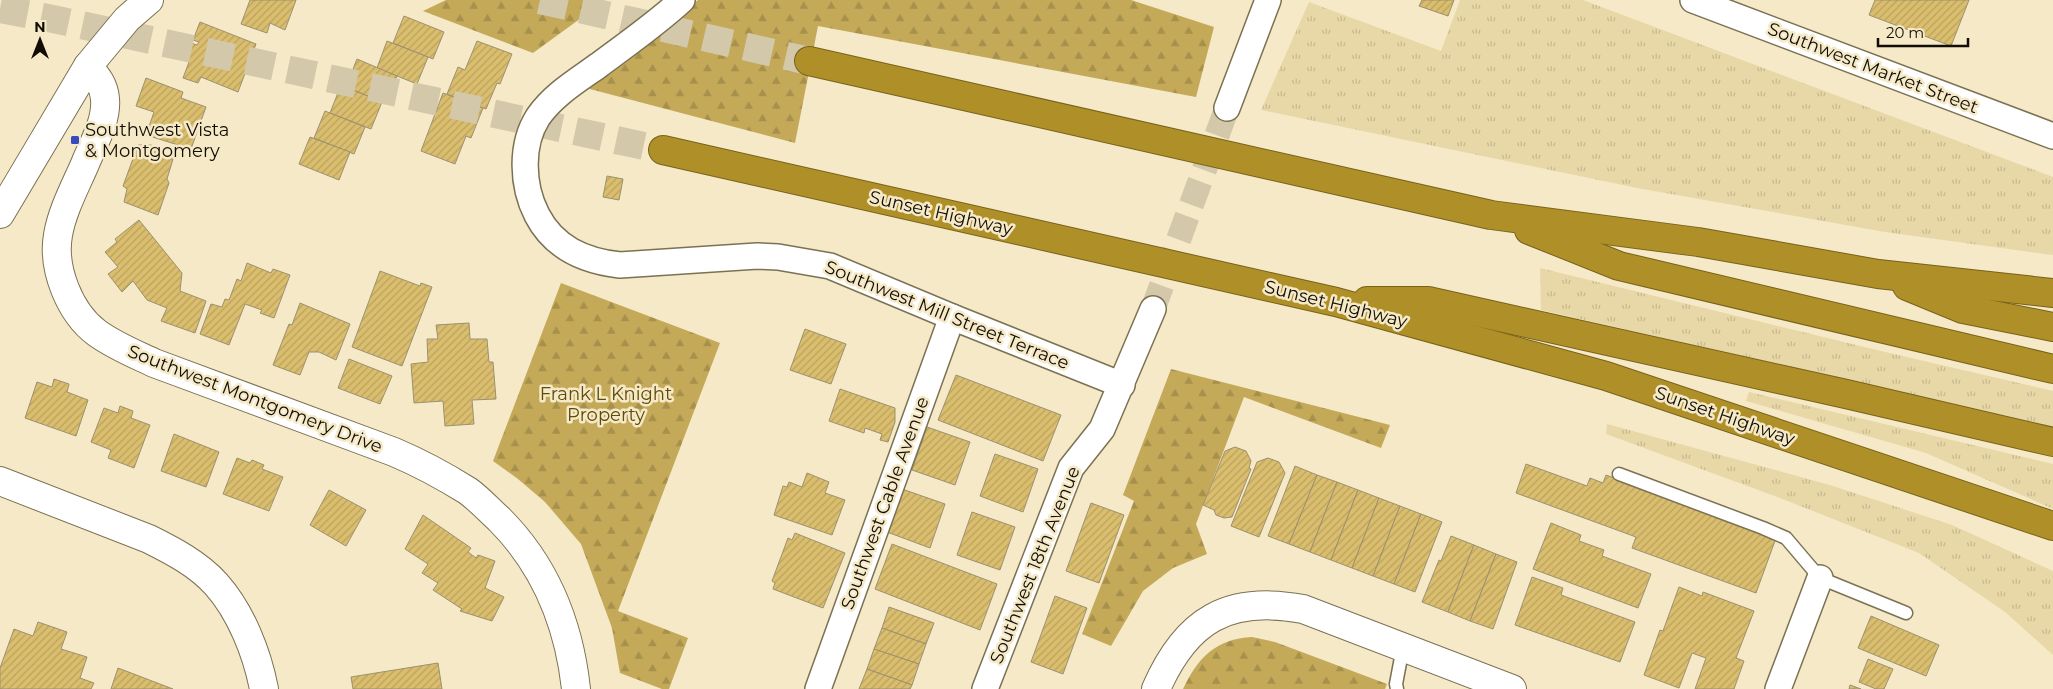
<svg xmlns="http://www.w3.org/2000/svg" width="2053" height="689" font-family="Montserrat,sans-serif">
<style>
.grass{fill:url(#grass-tufts)}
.forest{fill:url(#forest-firs)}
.building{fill:url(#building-hatch);stroke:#9b9171}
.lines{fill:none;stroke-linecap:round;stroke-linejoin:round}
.minor-tunnel{stroke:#d3c8aa;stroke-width:25;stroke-dasharray:25 12;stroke-linecap:butt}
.motorway-tunnel{stroke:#d3c8aa;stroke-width:28;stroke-dasharray:28 14;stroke-linecap:butt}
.service-casing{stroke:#7b7153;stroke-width:15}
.minor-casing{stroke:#7b7153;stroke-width:28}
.tertiary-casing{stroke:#7b7153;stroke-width:30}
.secondary-casing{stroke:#7b7153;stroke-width:30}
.motorway-casing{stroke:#78621b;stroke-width:30}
.service{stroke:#fff;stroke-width:12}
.minor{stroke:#fff;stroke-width:25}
.tertiary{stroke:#fff;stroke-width:28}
.secondary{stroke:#fff;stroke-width:28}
.motorway{stroke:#af8f28;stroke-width:28}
.poi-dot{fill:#394abd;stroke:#f5e9c7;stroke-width:2}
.labels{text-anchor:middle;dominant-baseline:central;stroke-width:5;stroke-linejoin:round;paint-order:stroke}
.street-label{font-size:18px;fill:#110d04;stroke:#f5e9c7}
.poi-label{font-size:18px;fill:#110d04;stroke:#f5e9c7;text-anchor:start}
.park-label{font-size:18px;fill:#5e4c0b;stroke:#f5e9c7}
</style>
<defs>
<pattern id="grass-tufts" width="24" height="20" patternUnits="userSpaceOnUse" patternTransform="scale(1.25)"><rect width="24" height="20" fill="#e9d8a7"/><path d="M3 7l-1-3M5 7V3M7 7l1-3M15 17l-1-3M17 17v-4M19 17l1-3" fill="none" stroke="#c7b88e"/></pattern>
<pattern id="forest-firs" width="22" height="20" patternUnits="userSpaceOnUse" patternTransform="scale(1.25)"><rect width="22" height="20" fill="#c4a959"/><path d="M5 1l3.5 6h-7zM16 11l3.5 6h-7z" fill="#a7904c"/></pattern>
<pattern id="building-hatch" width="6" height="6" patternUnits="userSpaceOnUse" patternTransform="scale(1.25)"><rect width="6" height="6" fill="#dabe6e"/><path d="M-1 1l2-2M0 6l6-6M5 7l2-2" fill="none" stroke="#baa25e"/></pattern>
</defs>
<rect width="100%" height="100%" fill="#f5e9c7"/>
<g class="grass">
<polygon points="1460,0 1583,0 2053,177 2053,255 1885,232 1637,188 1261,110 1309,2 1441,51"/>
<polygon points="1540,268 1881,351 2053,391 2053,427 1541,310"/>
<polygon points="1749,392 2053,464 2053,509 1926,453 1746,401"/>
<polygon points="1607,424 1830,485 1952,525 2053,571 2053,655 2005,612 1919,553 1780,498 1606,434"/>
</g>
<g class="forest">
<polygon points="446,0 586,0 599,5 533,53 423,11"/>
<polygon points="698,0 1131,0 1214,27 1196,97 818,26 795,143 586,88"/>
<polygon points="561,283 720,343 618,611 688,638 669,689 662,689 620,673 612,628 581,544 545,502 518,479 493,461"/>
<polygon points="1171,369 1390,425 1381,448 1244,397 1196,524 1207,554 1173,568 1143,591 1111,646 1082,634 1134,501 1123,495"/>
<path d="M1252,637l23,5 112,42 -2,5h-202c15,-32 33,-50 69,-52z"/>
</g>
<g class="building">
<polygon points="250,0 296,0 285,30 270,23 267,33 241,24"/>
<polygon points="1422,0 1454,0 1448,16 1419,6"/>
<polygon points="1875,0 1969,0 1951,46 1869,15"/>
<polygon points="404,16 444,32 433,59 393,43"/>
<polygon points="200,22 256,44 238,92 201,77 198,83 183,78 189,62 169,54 175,38 197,45 199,42 193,40"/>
<polygon points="387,41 428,57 417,84 377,68"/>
<polygon points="477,41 512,54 500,84 497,83 486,109 447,94 458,67 465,70"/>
<polygon points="357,59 397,76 385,103 346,87"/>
<polygon points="146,78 183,92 181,98 206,107 191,149 146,135 154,112 136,106"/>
<polygon points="341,85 382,102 371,129 330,113"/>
<polygon points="443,93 483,108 471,138 466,136 455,164 421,151"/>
<polygon points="325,111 365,127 354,154 314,138"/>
<polygon points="310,137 350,152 339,180 299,164"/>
<polygon points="138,145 151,145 173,159 167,179 169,183 158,215 124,202 127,189 123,186"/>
<polygon points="607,176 623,179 619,200 603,197"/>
<polygon points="139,220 182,273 180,291 206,301 195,333 161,321 167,308 147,300 133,281 122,292 108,274 118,267 105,252 117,242 115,239"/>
<polygon points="247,263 271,273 273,269 290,275 274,318 260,313 262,310 245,304 229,345 200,334 211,304 222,307 225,299 229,300 237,279 241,281"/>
<polygon points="380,271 420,286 421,283 432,287 402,366 352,347"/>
<polygon points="300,303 350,324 336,360 319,352 309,352 300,375 273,365 289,324 292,325"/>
<polygon points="469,323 470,339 487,339 489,362 493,362 496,399 472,400 474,424 445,426 443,401 414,403 411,364 428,362 427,339 438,339 436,325"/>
<polygon points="805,329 846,344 831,384 790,370"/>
<polygon points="349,359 392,376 380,404 338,388"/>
<polygon points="956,375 1061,415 1043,461 938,420"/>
<polygon points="54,379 69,384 67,392 88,400 76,436 25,418 37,382 52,387"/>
<polygon points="840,389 895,408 895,422 888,442 880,440 882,434 865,428 864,433 829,421"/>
<polygon points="120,406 133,411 131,418 150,425 134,468 108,458 111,450 91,442 104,408 118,413"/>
<polygon points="927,427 970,442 955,485 912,470"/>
<polygon points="174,434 219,452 206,487 161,471"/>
<polygon points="1235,447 1246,451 1251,461 1249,468 1251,469 1232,517 1224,518 1216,515 1214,510 1203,505 1225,451"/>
<polygon points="995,454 1038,469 1023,512 980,496"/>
<polygon points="237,458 250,463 252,460 264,465 262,469 283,477 269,511 223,494"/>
<polygon points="1268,458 1279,462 1285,473 1259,537 1231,526 1257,462"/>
<polygon points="1526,464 1587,486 1590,478 1603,483 1606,475 1776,538 1756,593 1632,548 1636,537 1516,493"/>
<polygon points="1295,466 1317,475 1289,544 1268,536"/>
<polygon points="807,473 829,482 825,493 845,500 832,535 774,515 783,486 787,487 789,482 802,487"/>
<polygon points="1317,475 1337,482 1310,552 1289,544"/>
<polygon points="1337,482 1358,490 1331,560 1310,552"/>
<polygon points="902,489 945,504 930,548 887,532"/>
<polygon points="329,490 366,510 346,546 310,525"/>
<polygon points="1358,490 1379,498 1352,568 1331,560"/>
<polygon points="1379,498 1400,506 1373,576 1352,568"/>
<polygon points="1091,503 1124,515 1099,583 1066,571"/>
<polygon points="1400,506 1421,514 1394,584 1373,576"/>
<polygon points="972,512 1015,527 1000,570 957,555"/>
<polygon points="1421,514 1442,522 1415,592 1394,584"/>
<polygon points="423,515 471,548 468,552 476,558 478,555 495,561 485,588 504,597 492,621 460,611 462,609 433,590 438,583 422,573 428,564 405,549"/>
<polygon points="1551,523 1581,535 1579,541 1604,550 1602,556 1651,574 1638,608 1533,569"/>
<polygon points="795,533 845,553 823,608 773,589 775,583 772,581 788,538 792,540"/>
<polygon points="1451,536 1474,545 1448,612 1422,602 1439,560 1441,561"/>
<polygon points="892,544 997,584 980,630 875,589"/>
<polygon points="1474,545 1496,554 1470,621 1448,612"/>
<polygon points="1496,554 1517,562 1493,629 1470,621"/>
<polygon points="1532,577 1563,588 1561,595 1635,622 1620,662 1515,625"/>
<polygon points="1679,587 1702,596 1703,592 1754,611 1736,658 1744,661 1734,689 1695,689 1706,658 1692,653 1679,688 1644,675 1660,630 1663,631"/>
<polygon points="1055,596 1087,608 1063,674 1031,662"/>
<polygon points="889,607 934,623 926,644 882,628"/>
<polygon points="1871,616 1939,645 1926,676 1858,648"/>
<polygon points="38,622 67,632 61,649 87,657 80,678 94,683 91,689 0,689 0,668 14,629 33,636"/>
<polygon points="882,628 926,644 919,664 874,649"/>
<polygon points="874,649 919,664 912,685 867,669"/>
<polygon points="1868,659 1893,669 1884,689 1876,689 1859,682"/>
<polygon points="438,663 442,689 353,689 351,677"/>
<polygon points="118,668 173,689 111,689"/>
<polygon points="867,669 912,685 910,689 859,689"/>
<polygon points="1850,685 1861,689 1849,689"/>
</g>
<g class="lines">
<polyline class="minor-tunnel" points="1153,309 1227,108"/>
<g class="motorway-tunnel">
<polyline points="540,0 809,61"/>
<polyline points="0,9 53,19 663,150"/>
</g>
<g class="service-casing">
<g id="service">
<polyline points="1619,474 1763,528 1786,538 1820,578 1906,613"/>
<polyline points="1397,689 1396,684 1403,647"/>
</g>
</g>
<g class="minor-casing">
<g id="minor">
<path d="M682,0c-26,24 -55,44 -83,65 -21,15 -46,30 -61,52 -18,28 -16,69 -1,98 17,33 47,46 83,50l137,-9 21,1 52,9 122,51 170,68"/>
<polyline points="1693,0 2053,136"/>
<polyline points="1227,108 1268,0"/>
<polyline points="818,689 952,317"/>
<polyline points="985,689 1071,468 1102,429 1153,309"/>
<polyline points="1778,689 1820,578"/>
</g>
</g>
<g class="tertiary-casing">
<g id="tertiary">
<path d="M88,66c9,11 16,19 17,33 2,22 -12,45 -20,65 -10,23 -23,47 -27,71 -6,34 12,78 39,98 18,13 38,21 57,30l240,89c26,11 50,24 74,39 11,8 21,19 31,28 47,47 70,105 77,170"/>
<path d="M1156,689c30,-69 72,-94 147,-80l209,80"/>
</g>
</g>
<g class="secondary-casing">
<g id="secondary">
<polyline points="0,214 88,66 127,19 149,0"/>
<path d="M0,481l149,58c24,12 49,25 67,45 25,28 41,69 48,105"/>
</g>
</g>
<g class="motorway-casing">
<g id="motorway">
<polyline points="809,61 1491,215 1698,242 1878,274 2053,293"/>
<polyline points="663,150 1336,302 1606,376 2053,526"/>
<polyline points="1529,230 1619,266 2053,369"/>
<polyline points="1907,286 1963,309 2053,327"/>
<polyline points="1367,301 1428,301 1846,394 2053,442"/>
</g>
</g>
<use href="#service" class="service"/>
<use href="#minor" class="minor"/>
<use href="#tertiary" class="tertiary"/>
<use href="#secondary" class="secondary"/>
<use href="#motorway" class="motorway"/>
</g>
<rect class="poi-dot" x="70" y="135" width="10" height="10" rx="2.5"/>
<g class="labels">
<g class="street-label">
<text transform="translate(1873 68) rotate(21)">Southwest Market Street</text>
<text transform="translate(941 213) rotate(13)">Sunset Highway</text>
<text transform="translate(1336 304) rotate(14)">Sunset Highway</text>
<text transform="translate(947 315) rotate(22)">Southwest Mill Street Terrace</text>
<text transform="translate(255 399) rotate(21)">Southwest Montgomery Drive</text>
<text transform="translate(1725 416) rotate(19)">Sunset Highway</text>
<text transform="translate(885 503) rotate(-70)">Southwest Cable Avenue</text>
<text transform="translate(1035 565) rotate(-68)">Southwest 18th Avenue</text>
</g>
<g class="poi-label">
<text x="85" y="130">Southwest Vista<tspan x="85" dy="21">&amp; Montgomery</tspan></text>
</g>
<g class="park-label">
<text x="606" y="394">Frank L Knight<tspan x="606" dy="21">Property</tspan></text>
</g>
</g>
<g transform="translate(40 40)" stroke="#f5e9c7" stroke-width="4" paint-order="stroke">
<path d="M0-4L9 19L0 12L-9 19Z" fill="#110d04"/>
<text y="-8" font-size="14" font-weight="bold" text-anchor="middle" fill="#110d04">N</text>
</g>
<path d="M1878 38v8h90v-8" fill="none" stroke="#110d04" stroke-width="2.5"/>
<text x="1886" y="38" font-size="15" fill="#110d04" stroke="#f5e9c7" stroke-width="4" paint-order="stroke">20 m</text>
</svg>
